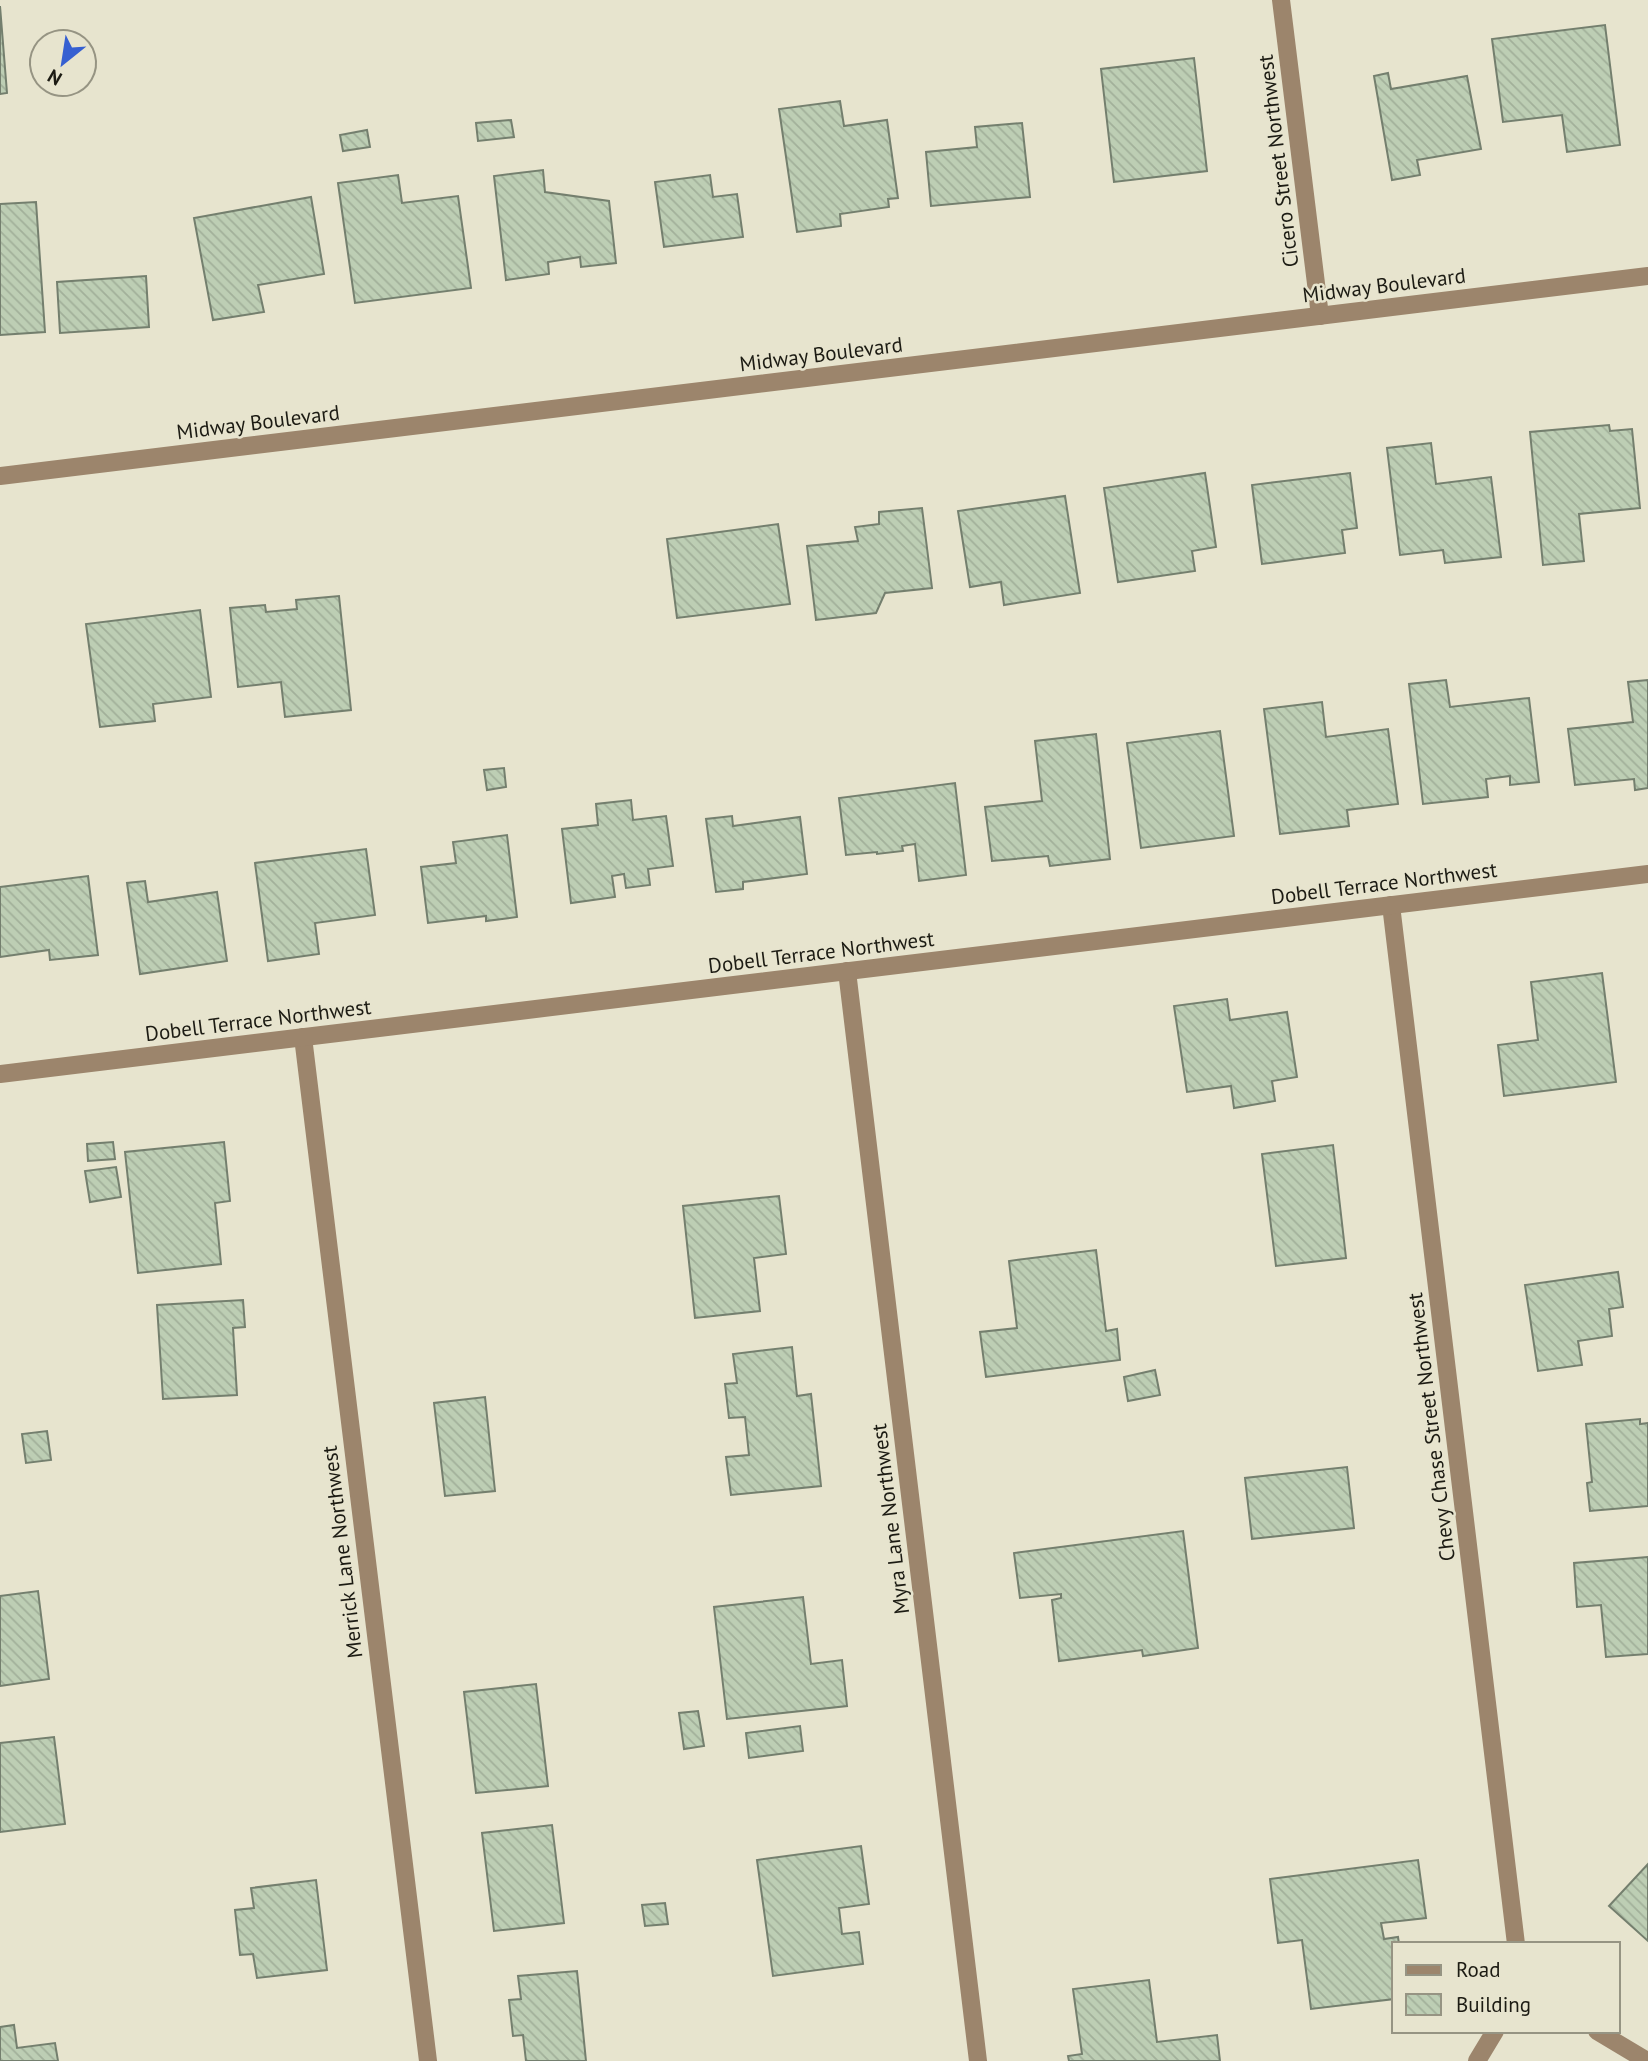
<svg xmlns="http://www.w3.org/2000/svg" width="1648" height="2061" font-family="'PT Sans',sans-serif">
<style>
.building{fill:url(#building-back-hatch);stroke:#747f6e;stroke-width:2}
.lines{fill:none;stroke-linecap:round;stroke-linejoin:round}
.minor{stroke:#9c856c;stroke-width:18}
.labels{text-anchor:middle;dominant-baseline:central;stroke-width:5;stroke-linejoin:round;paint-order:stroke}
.street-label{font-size:21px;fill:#1c1b13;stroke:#e7e4ce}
</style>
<defs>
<pattern id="building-back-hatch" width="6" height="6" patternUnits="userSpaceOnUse" patternTransform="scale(1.75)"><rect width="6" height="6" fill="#bdceb4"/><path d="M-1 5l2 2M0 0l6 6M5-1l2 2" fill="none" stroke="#a2b09a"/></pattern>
</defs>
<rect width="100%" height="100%" fill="#e7e4ce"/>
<g class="building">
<polygon points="0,6 7,93 0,94"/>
<polygon points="1605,25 1620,145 1567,152 1562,115 1503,122 1492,39"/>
<polygon points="1194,58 1207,171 1114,182 1101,69"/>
<polygon points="1388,73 1391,89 1467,76 1481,149 1417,160 1420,175 1392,180 1374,76"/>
<polygon points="840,101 844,126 887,120 898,198 888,199 889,207 840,214 841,226 797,232 779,109"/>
<polygon points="511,120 514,137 478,141 476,123"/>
<polygon points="1022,123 1030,197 931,206 926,152 977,147 975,127"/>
<polygon points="367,130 370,147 343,151 340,135"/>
<polygon points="543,170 545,192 609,201 616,263 581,267 580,257 548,262 549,274 506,280 494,176"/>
<polygon points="398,175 402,203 458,196 471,288 355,303 338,183"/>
<polygon points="710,175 713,197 737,194 743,237 664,247 655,182"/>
<polygon points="311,197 324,274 258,285 264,312 213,320 194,218"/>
<polygon points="36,202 45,332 0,335 0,204"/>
<polygon points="146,276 149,327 60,333 57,282"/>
<polygon points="1609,425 1610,431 1632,429 1640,508 1579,514 1584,561 1543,565 1530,432"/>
<polygon points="1431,443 1436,484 1491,477 1501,557 1445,563 1443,550 1400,555 1387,448"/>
<polygon points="1205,473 1216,547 1192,551 1195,571 1118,582 1104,488"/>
<polygon points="1350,473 1357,528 1342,530 1345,553 1262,564 1252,485"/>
<polygon points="1065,496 1080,593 1004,605 1001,582 970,587 958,511"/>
<polygon points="922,508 932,588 885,593 876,613 816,620 807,546 858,541 855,527 879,524 879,512"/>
<polygon points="778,524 790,604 677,618 667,539"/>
<polygon points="339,596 351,710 285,717 281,682 238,687 230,608 265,605 266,612 297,609 296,600"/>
<polygon points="200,610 211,697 153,704 155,721 100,727 86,624"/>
<polygon points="1446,680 1450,707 1529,698 1539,782 1510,785 1510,776 1486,779 1488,797 1423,804 1409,684"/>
<polygon points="1648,680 1648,788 1635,790 1634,779 1575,785 1568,729 1633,722 1628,682"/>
<polygon points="1322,702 1326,737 1388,729 1398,804 1347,810 1349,826 1280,834 1264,709"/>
<polygon points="1220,731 1234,836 1141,848 1127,743"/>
<polygon points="1096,734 1110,859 1050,866 1048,856 992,861 985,807 1042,801 1035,741"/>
<polygon points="504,768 506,787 487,790 484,770"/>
<polygon points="955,783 966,875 919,881 915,844 902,846 903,851 877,854 877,852 846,855 839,798"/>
<polygon points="631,800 633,820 666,816 673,866 648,869 650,885 626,888 624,874 612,876 615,897 571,903 562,829 598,825 596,804"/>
<polygon points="732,816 733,826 800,817 807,874 743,882 743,889 716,892 706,819"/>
<polygon points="507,835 517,917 486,921 486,916 428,923 421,867 456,863 453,842"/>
<polygon points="366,849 375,915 315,923 319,954 268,961 255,863"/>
<polygon points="88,876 98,955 50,960 49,950 0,957 0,887"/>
<polygon points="145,881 148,902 217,892 227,961 140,974 127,883"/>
<polygon points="1602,973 1616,1082 1504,1096 1498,1045 1538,1040 1531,982"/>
<polygon points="1227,999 1230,1020 1287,1012 1297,1077 1272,1081 1275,1101 1234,1108 1231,1086 1187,1092 1174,1006"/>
<polygon points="113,1142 115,1159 88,1161 87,1144"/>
<polygon points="224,1142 230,1201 215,1203 221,1264 138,1273 125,1152"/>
<polygon points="1333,1145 1346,1258 1276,1266 1262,1154"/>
<polygon points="116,1167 121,1197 90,1202 85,1171"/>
<polygon points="779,1196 786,1254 754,1258 760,1311 695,1318 683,1206"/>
<polygon points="1096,1250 1106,1331 1117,1329 1120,1360 986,1377 980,1332 1017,1328 1009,1261"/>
<polygon points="1618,1272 1623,1307 1609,1309 1612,1336 1578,1341 1582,1365 1538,1371 1525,1285"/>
<polygon points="243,1300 245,1327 233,1328 237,1395 163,1399 157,1305"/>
<polygon points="792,1347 797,1396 811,1394 821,1486 731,1495 726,1457 749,1455 745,1417 729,1418 725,1384 737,1383 733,1354"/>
<polygon points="1155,1370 1160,1395 1128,1401 1124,1377"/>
<polygon points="485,1397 495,1491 445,1496 434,1403"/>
<polygon points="1640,1419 1640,1424 1648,1423 1648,1506 1590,1511 1587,1483 1592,1482 1586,1424"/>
<polygon points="47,1431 51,1460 26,1463 22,1434"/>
<polygon points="1347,1467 1354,1528 1252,1539 1245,1478"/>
<polygon points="1183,1531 1198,1648 1143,1656 1142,1650 1059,1661 1052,1600 1061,1598 1061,1594 1020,1598 1014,1553"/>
<polygon points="1648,1557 1648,1654 1606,1657 1601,1605 1577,1607 1574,1563"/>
<polygon points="38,1591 49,1679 0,1686 0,1596"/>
<polygon points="803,1597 811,1664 842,1660 847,1706 727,1719 714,1607"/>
<polygon points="536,1684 548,1786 476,1793 464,1692"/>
<polygon points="698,1711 704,1746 684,1749 679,1713"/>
<polygon points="800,1726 803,1751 749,1758 746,1733"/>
<polygon points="54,1737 65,1824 0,1832 0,1743"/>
<polygon points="552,1825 564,1923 494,1931 482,1833"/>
<polygon points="861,1846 869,1904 839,1908 842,1934 859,1932 863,1964 773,1976 757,1860"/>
<polygon points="1418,1860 1426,1918 1381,1923 1384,1939 1398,1937 1399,1944 1394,1944 1394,1999 1311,2009 1302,1940 1278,1943 1270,1879"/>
<polygon points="1648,1864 1648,1941 1609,1906"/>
<polygon points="316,1880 327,1970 257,1978 253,1954 240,1955 235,1910 254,1908 251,1888"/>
<polygon points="665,1903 668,1924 645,1926 642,1905"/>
<polygon points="577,1971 586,2061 526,2061 523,2035 513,2036 509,2000 521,1999 518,1976"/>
<polygon points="1149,1980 1157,2042 1217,2035 1220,2061 1069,2061 1068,2056 1082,2054 1073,1989"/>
<polygon points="14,2025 17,2048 55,2043 58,2061 0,2061 0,2027"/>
</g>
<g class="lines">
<g class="minor">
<polyline points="1281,0 1320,316"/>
<polyline points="0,476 1648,276"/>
<polyline points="1391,905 1516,1944"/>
<polyline points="847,971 978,2061"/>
<polyline points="303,1037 428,2061"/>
<polyline points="0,1074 1648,874"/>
<polyline points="1597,2031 1647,2061"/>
<polyline points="1477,2061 1495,2031"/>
</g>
</g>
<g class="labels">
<g class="street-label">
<text transform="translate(1278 161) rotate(-97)">Cicero Street Northwest</text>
<text transform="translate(1384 285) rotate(-7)">Midway Boulevard</text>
<text transform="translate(821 354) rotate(-7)">Midway Boulevard</text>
<text transform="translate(258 422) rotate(-7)">Midway Boulevard</text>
<text transform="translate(1384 883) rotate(-7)">Dobell Terrace Northwest</text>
<text transform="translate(821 952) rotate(-7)">Dobell Terrace Northwest</text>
<text transform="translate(258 1020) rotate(-7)">Dobell Terrace Northwest</text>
<text transform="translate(1431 1427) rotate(-97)">Chevy Chase Street Northwest</text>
<text transform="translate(890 1519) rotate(-97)">Myra Lane Northwest</text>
<text transform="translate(342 1552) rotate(-97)">Merrick Lane Northwest</text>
</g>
</g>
<rect x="1392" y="1942" width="228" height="91" fill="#e7e4ce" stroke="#969483" stroke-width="2"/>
<rect x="1406" y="1965" width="35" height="10" fill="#9c856c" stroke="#969483" stroke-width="2"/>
<text x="1456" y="1977" font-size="21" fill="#1c1b13">Road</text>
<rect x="1406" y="1994" width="35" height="21" fill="url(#building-back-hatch)" stroke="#969483" stroke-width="2"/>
<text x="1456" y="2012" font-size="21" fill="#1c1b13">Building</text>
<g transform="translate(63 63) rotate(210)"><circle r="33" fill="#e7e4ce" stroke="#969483" stroke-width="2"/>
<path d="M0-5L12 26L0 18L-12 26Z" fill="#3660d1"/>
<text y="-10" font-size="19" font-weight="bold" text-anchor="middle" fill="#1c1b13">N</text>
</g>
</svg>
